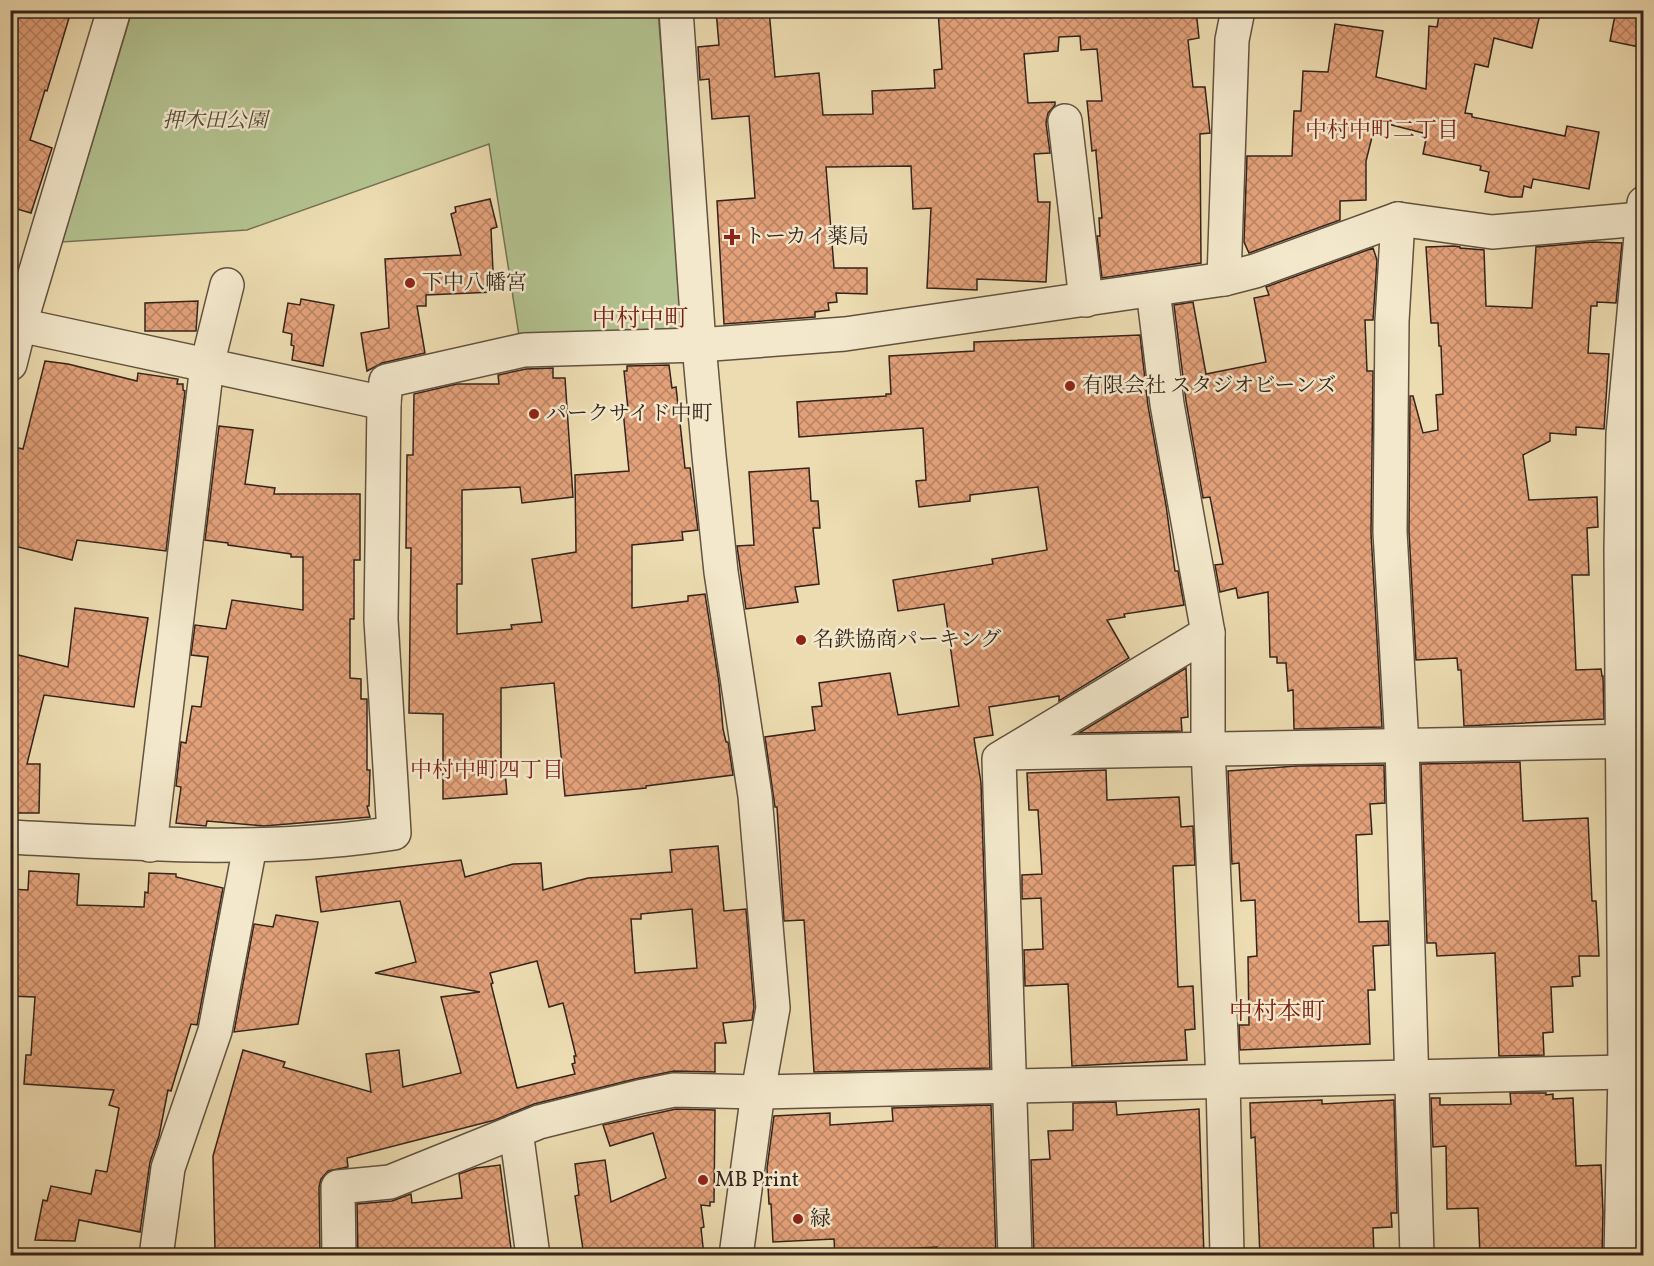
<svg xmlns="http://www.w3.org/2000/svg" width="1654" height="1266" font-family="Vollkorn,'Noto Serif JP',serif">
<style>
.park{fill:#b3c290;stroke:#747356;stroke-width:1.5}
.building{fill:url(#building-cross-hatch);stroke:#34241c;stroke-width:1.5;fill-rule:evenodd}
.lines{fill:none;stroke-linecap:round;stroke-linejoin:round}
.minor-casing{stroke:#625241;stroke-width:36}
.minor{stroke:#f3e8cc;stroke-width:33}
.poi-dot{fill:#8f2418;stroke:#f3e8cc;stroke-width:2}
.labels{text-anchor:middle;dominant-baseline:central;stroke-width:5;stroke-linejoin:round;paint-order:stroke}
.park-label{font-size:21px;font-style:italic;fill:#544c39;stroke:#f3e8cc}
.poi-label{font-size:21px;fill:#34241c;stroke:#f3e8cc;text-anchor:start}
.neighbourhood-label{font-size:22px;fill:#7a1f14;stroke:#f3e8cc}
.quarter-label{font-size:24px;fill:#7a1f14;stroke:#f3e8cc}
</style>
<defs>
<pattern id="building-cross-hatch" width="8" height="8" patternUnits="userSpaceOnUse" patternTransform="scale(1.5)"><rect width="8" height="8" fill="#e3a17a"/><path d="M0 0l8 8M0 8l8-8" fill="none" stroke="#b98363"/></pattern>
</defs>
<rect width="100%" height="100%" fill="#eddcb1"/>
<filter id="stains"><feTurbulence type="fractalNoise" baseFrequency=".00333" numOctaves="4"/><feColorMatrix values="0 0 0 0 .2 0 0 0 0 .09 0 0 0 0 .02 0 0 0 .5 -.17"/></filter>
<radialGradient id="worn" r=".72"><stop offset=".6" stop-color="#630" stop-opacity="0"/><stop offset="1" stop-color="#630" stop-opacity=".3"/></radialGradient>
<polygon class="park" points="132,11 658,11 683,327 675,339 520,342 489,144 247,230 62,242"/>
<g class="building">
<polygon points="10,10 68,10 66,17 69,18 47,91 45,90 30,140 52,148 31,213 10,207"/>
<polygon points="716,10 769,10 775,77 819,73 823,115 873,114 872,91 935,88 934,70 942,69 938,10 1196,10 1199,38 1188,40 1193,87 1205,87 1210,133 1200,134 1201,263 1102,278 1097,236 1100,236 1099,218 1102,218 1096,153 1096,150 1092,151 1087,101 1102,101 1097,49 1081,50 1080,36 1059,37 1058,51 1024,54 1028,103 1055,102 1055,105 1048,113 1046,123 1050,153 1034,154 1038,202 1050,202 1046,282 977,279 977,290 927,288 931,208 913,209 911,166 826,167 834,268 867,268 867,294 836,293 837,302 828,303 829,310 815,312 815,317 724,324 717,201 755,198 749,116 712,119 709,79 700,80 698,47 719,45"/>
<polygon points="1440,10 1541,10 1532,48 1494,38 1488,67 1475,64 1465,113 1472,114 1472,117 1565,136 1567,126 1599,132 1589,189 1533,179 1531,188 1524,186 1522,197 1510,197 1485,192 1489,172 1480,170 1481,166 1423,154 1427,134 1376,121 1366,161 1366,200 1340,201 1340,220 1249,253 1244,242 1247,156 1292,156 1294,111 1301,111 1303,71 1328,72 1335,24 1383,31 1376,77 1426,89 1429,26 1437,27"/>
<polygon points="1616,10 1644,10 1644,48 1610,41"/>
<polygon points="490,199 497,227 491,229 494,292 426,295 426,306 417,306 425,353 382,363 367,371 361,333 389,328 385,259 461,255 451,214 456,212 455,207"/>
<polygon points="1593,242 1622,243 1616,303 1597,302 1597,306 1591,306 1588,353 1609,354 1604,429 1576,427 1576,435 1550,433 1550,441 1523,455 1529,500 1597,497 1598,527 1587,528 1589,575 1572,575 1576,670 1601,669 1602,676 1603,676 1604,719 1464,726 1461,670 1458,670 1457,658 1416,660 1409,532 1410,396 1413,396 1423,433 1438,430 1436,395 1443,394 1441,346 1439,346 1438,323 1431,323 1426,247 1454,246 1460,247 1460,248 1484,250 1486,306 1532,308 1536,247"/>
<polygon points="1373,248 1377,260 1373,320 1365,320 1367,371 1373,371 1371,533 1382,727 1294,729 1293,690 1288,691 1286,663 1277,663 1277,657 1270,657 1268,592 1238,598 1236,588 1220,592 1215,565 1223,564 1210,497 1203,498 1186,401 1174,305 1193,302 1206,374 1266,362 1254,298 1269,295 1266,287"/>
<polygon points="301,299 334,305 323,366 292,360 294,346 291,345 292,334 283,332 288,303 300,305"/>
<polygon points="198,301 196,331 145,331 145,303"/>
<polygon points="1140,335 1148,406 1166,505 1175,571 1178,571 1184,605 1124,614 1125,617 1107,620 1129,658 1059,701 1059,696 989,707 993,735 974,738 981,783 990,1068 814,1072 804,920 784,921 777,807 775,807 765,737 815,730 812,707 822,706 819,683 890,673 898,715 959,706 944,604 898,611 893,580 993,564 992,559 1047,550 1038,487 970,495 970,501 919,507 916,481 926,480 923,428 799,437 797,402 886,396 886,394 891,394 889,356 974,351 974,342"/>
<polygon points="45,361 68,364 137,381 138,373 178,379 177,384 183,384 183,390 185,391 166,551 77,540 72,560 10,545 10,446 23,449"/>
<polygon points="669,365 672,388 676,387 685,468 690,468 698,530 682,532 683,540 632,545 632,608 688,601 688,596 705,594 719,683 723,729 726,742 728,742 733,775 646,786 646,788 565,796 554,683 501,688 501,771 505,770 507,794 443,799 443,714 409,713 411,548 406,548 407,455 413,455 414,394 457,384 499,384 498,375 526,369 553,368 553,378 565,378 573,497 522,503 520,487 462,490 462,584 457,584 457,634 512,629 511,625 542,622 532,559 576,552 575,475 629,471 623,410 628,409 624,371 627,371 627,366"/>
<polygon points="219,426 253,430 245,484 275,488 274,494 360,494 360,560 354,560 354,619 350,619 350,678 361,679 361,699 367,699 367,770 370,770 369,806 367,806 370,817 264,826 207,821 206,826 176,823 181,787 176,786 181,742 186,743 192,706 201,707 208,657 191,655 195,625 226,629 232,600 303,610 303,557 291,557 291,554 228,545 228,543 205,540"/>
<polygon points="809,468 811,501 818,501 820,528 813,528 819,584 795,587 798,602 746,609 737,546 754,545 749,472"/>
<polygon points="75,608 148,618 134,707 44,695 27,764 40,764 39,813 10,813 10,653 68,667"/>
<polygon points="1186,668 1188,717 1181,718 1182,731 1079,733"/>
<polygon points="1520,762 1523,821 1588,818 1592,901 1596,901 1599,956 1579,956 1580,976 1572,977 1573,986 1551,987 1553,1032 1543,1033 1544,1055 1499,1056 1495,953 1437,956 1436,943 1427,943 1421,764"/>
<polygon points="1384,765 1385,803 1370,804 1372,834 1356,835 1359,922 1388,921 1389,945 1373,946 1375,990 1368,990 1370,1044 1240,1050 1239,1025 1249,1025 1248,957 1257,956 1255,900 1241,901 1239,863 1232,864 1228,771 1296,766"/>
<polygon points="1106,770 1107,800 1179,797 1181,827 1193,826 1195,865 1173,866 1178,987 1193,986 1195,1029 1185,1030 1187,1060 1072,1066 1068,984 1025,986 1024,950 1043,949 1041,898 1022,899 1022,875 1042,874 1038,810 1029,810 1027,773"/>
<path d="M718,846l6,65 22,-2 8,98 -2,13 -29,3 3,20h-11v29l-41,-1 -39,8 -101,25 -39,16 -148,38 1,9 -20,4 -7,8 -2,8 1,69h-28v-6l-77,1 -2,-95 30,-106 42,12 -2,5 88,25 -5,-38 33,-4 4,37 58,-14 -20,-76 39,-5 -105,-19 41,-11 -16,-61 -79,11 -5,-35 145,-17 4,17 48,-13 28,-1 2,27 45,-12 84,-6 -2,-22zM692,909l5,59 -62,5 -4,-54h10v-5zM537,961l12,46 14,-4 13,53h-2l1,7 -3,1 3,10 -58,14 -26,-104 2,-1 -3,-10z"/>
<polygon points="29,871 79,874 77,905 144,907 145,892 148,893 149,873 176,874 176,877 223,888 197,1025 191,1024 171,1091 168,1090 159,1136 150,1162 140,1232 79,1220 75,1241 35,1240 43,1200 47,1201 51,1186 91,1194 96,1170 107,1172 119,1108 109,1105 114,1090 24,1084 26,1055 31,1055 35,997 10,996 10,889 28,890"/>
<polygon points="276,915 318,922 298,1024 234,1032 254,924 273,927"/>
<polygon points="1510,1093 1546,1093 1546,1095 1553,1094 1553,1099 1573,1098 1576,1166 1601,1165 1603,1213 1602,1256 1480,1256 1478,1208 1447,1209 1446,1146 1433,1147 1431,1098 1440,1098 1440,1105 1511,1104"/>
<polygon points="1322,1100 1322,1104 1394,1100 1397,1213 1391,1213 1392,1227 1373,1228 1374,1256 1260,1256 1255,1137 1251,1138 1250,1103"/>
<polygon points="1116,1102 1117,1115 1199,1109 1204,1256 1034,1256 1031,1160 1050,1159 1048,1131 1073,1130 1073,1103"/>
<polygon points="991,1105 996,1256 937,1256 937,1247 882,1250 882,1256 835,1256 834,1239 773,1242 771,1204 769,1204 767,1168 774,1116 830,1113 830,1125 893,1121 892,1108"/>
<polygon points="676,1109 715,1110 714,1202 710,1202 710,1206 701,1205 704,1227 701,1228 704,1256 584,1256 575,1196 579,1195 575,1164 605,1160 611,1202 666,1178 653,1133 610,1146 603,1125"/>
<polygon points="500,1165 512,1256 358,1256 357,1204 392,1201 411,1194 412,1203 462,1198 459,1174 476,1168"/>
</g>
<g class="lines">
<g class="minor-casing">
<g id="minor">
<polyline points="676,10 699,345 709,456 721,572 755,796 773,1008 758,1092 736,1256"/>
<polyline points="1065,121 1086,300"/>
<polyline points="1398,219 1392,321 1390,532 1402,746 1417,1256"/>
<polyline points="1224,279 1232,40 1238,10"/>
<polyline points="1153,290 1167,404 1208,633 1208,749 1223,1080 1227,1256"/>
<polyline points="10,323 384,403 386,381 524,350 699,345 845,334 1224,279 1255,271 1398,219 1492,232 1641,219"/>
<polyline points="10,364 20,324 114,10"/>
<polyline points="1009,753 1642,741"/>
<path d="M10,837c128,7 257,16 384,-4l-13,-213 3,-217"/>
<polyline points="150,845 207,365 227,285"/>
<polyline points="516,1131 533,1256"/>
<polyline points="157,1249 168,1168 215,1031 250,846"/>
<polyline points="339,1256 338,1187 390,1182 539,1122 639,1097 674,1090 758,1092 1625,1072 1644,1077"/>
<polyline points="1015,1256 999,759 1208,633"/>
<polyline points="1621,1256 1625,1072 1621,550 1623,434 1644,203"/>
</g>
</g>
<use href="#minor" class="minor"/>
</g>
<g class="poi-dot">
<path d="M729 228h6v6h6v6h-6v6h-6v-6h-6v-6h6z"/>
<circle cx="410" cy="283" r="6"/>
<circle cx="1070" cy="386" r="6"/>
<circle cx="534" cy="414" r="6"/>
<circle cx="801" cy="640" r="6"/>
<circle cx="703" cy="1180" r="6"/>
<circle cx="798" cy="1219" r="6"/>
</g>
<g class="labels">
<g class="park-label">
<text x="215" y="121">押木田公園</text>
</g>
<g class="poi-label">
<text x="744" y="237">トーカイ薬局</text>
<text x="422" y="283">下中八幡宮</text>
<text x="1082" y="386">有限会社 スタジオビーンズ</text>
<text x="546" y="414">パークサイド中町</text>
<text x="813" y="640">名鉄協商パーキング</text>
<text x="715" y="1180">MB Print</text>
<text x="810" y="1219">緑</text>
</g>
<g class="neighbourhood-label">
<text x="1382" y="131">中村中町二丁目</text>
<text x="487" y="771">中村中町四丁目</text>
</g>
<g class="quarter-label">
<text x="640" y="320">中村中町</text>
<text x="1277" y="1013">中村本町</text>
</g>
</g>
<rect width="1654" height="1266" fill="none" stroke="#eddcb1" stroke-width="36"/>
<rect x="12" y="12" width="1630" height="1242" fill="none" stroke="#34241c" stroke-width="3"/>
<rect x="18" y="18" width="1618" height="1230" fill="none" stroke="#34241c" stroke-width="1.5"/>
<rect width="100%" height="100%" filter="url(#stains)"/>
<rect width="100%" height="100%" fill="url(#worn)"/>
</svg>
